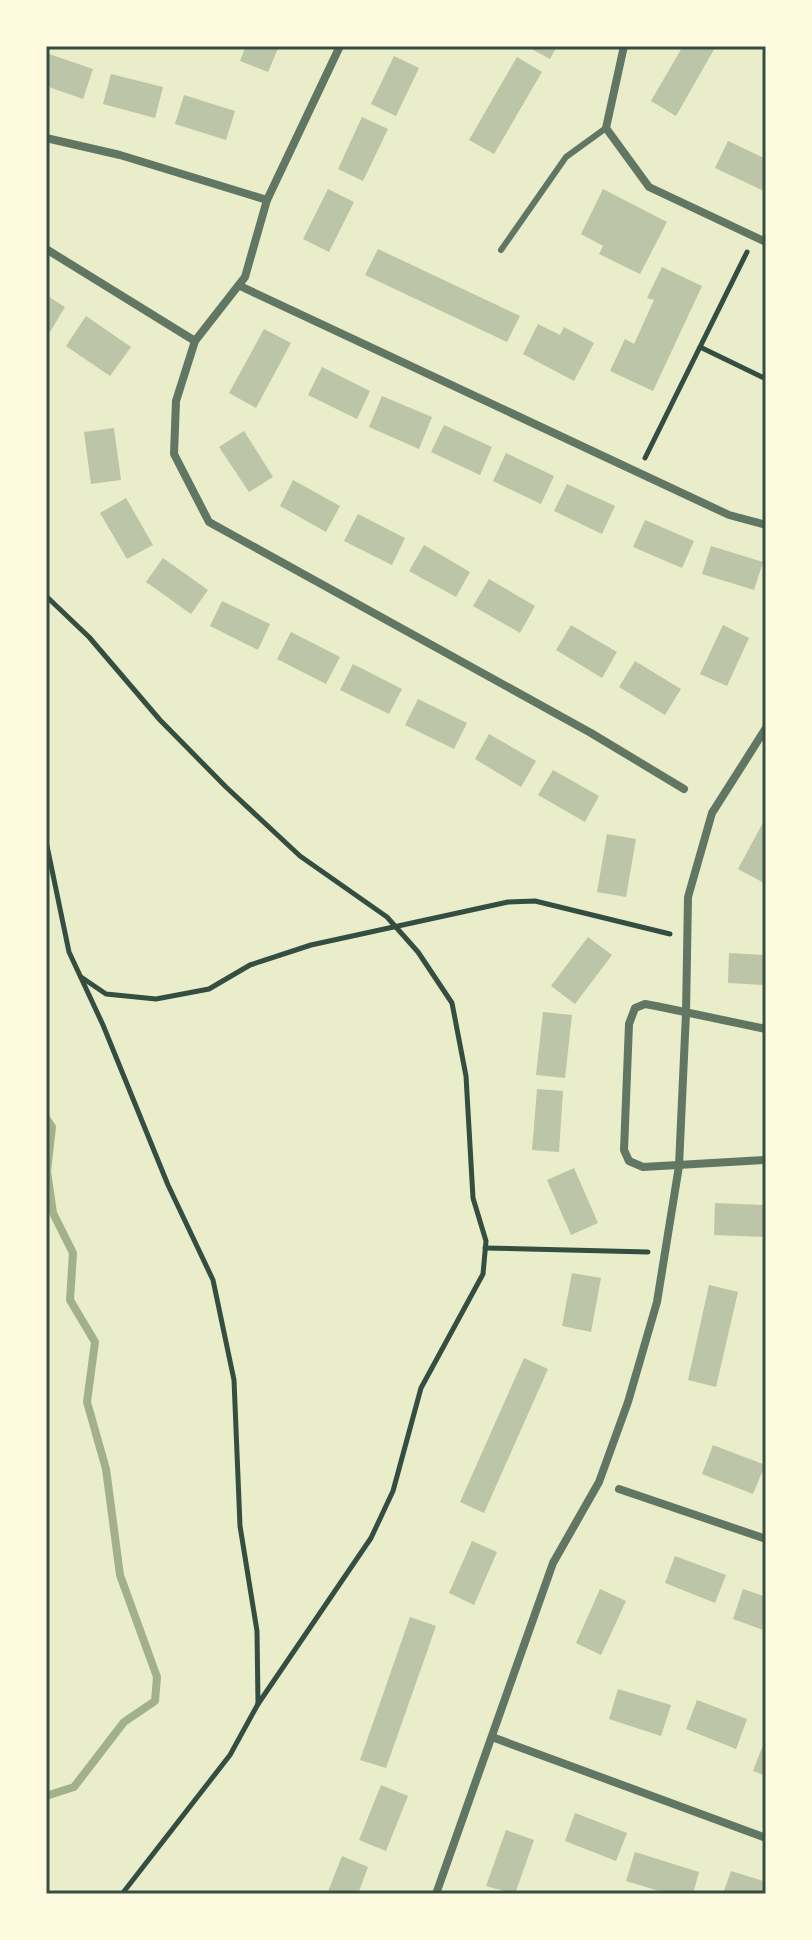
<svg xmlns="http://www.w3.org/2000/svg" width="812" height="1940" font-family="'Times New Roman',serif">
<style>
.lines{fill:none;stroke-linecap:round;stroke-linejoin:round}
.stream{stroke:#a3b18a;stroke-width:8}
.building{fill:#bcc5a7}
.path{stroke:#344e41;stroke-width:5}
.service{stroke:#617663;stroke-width:6}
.minor{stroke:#617663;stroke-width:8}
.neatline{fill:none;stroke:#344e41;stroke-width:3}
</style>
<rect width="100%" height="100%" fill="#e9edc9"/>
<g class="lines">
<polyline class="stream" points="46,1118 52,1127 47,1171 53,1213 73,1253 70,1300 95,1342 87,1402 106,1469 120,1575 157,1677 155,1701 124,1722 74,1787 46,1796"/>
</g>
<g class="building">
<polygon points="246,46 279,46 268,72 240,61"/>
<polygon points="526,46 557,46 550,59"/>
<polygon points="683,46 716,46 676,116 651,101"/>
<polygon points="46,53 93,69 83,99 46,86"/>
<polygon points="394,56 419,68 396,116 371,104"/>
<polygon points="517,57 542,72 494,154 469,140"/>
<polygon points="111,74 163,87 155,118 103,104"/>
<polygon points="184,95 235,111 226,140 175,124"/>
<polygon points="362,117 388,129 363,181 338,169"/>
<polygon points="728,141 766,159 766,192 715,168"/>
<polygon points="328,189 354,202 329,252 303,239"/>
<polygon points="603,189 667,222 640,274 599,254 603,246 581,234"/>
<polygon points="378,249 520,316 507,342 365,275"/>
<polygon points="662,267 702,286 653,391 610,371 625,339 634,344 654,300 647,298"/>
<polygon points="46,295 65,307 50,332 46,330"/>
<polygon points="86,316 131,347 110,376 66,346"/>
<polygon points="538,324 560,335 564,327 594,343 574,381 523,354"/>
<polygon points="264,329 291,343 256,408 229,393"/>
<polygon points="322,367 370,391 357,419 308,395"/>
<polygon points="382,396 432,417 419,449 369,427"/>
<polygon points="444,425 492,447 480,475 431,452"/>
<polygon points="114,428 121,480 91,484 84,432"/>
<polygon points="244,431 273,477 249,492 219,447"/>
<polygon points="506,453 554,476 541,504 493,481"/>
<polygon points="293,480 340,506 326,532 280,506"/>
<polygon points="567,484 615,506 602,534 554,511"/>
<polygon points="126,498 153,545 127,559 100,513"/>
<polygon points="358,514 405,538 392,565 344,541"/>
<polygon points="645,520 694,541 682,568 633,547"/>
<polygon points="424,545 470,572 456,597 409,571"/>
<polygon points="711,546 763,562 754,590 702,574"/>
<polygon points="163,558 208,590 191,614 146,582"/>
<polygon points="489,579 535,606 520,633 473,606"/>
<polygon points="222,601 270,624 258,650 210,626"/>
<polygon points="571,625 617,652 602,678 556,650"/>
<polygon points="723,625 749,638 727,686 700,674"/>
<polygon points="291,632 340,657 326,684 277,659"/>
<polygon points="635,661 681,689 665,715 619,687"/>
<polygon points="353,664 402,689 389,714 340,690"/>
<polygon points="418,699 467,723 454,749 405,725"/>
<polygon points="489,734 536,761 521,787 475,759"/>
<polygon points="553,770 599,796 585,822 538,795"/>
<polygon points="766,817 766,880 764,883 738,869"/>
<polygon points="607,834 636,839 626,897 597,892"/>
<polygon points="588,937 612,955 575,1004 551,986"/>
<polygon points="729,953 766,955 766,985 728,983"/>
<polygon points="543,1012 572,1015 565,1078 536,1075"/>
<polygon points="537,1089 563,1091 559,1152 532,1150"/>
<polygon points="574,1168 598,1223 571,1235 547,1180"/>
<polygon points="715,1203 766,1205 766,1237 714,1235"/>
<polygon points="572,1273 601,1278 591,1332 562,1326"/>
<polygon points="709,1285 738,1292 716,1387 688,1380"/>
<polygon points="524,1358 548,1369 484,1513 460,1502"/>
<polygon points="713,1445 765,1465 753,1494 702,1474"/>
<polygon points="472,1541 497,1552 474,1605 449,1593"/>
<polygon points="675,1556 726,1575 715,1603 665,1583"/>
<polygon points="600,1589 626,1601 601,1655 576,1643"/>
<polygon points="743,1589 766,1597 766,1631 733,1619"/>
<polygon points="410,1617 436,1626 386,1768 360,1760"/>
<polygon points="618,1689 671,1705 661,1736 609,1719"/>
<polygon points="697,1700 747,1719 736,1749 686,1729"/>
<polygon points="766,1737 766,1776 753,1771"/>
<polygon points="381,1785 408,1796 386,1851 359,1840"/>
<polygon points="575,1813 627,1833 616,1861 565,1841"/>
<polygon points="506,1830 534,1840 515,1894 486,1886"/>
<polygon points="635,1852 699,1872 693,1894 669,1894 626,1881"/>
<polygon points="342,1856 368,1867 358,1894 327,1894"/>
<polygon points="731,1871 766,1882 766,1894 723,1894"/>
</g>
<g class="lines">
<g class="path">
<polyline points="700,347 766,379"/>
<polyline points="645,458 747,252"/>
<polyline points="46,596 89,637 160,720 226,787 300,856 387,917 418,952 452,1003 466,1076 473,1198 486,1241 483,1274 421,1388 393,1491 371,1538 258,1704"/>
<polyline points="46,841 69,952 103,1025 168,1185 213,1280 234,1380 240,1526 257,1631 258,1704 230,1755 122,1894"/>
<polyline points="81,977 106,994 156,999 209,989 250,965 311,945 508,902 535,901 670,934"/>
<polyline points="485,1248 648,1252"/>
</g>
<polyline class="service" points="501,250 566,157 606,128"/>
<g class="minor">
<polyline points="340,46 267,200 245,277 195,341 176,401 174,454 209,522 591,733 684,789"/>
<polyline points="624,46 606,128 649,187 766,242"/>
<polyline points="46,138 120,155 267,200"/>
<polyline points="46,249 195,341"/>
<polyline points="240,286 729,515 766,525"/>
<polyline points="766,1029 656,1006 645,1004 635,1008 629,1024 624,1150 629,1161 643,1167 766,1160"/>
<polyline points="619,1489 766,1539"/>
<polyline points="492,1737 766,1838"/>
<polyline points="436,1894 553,1563 599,1482 628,1402 657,1302 679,1166 686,1013 688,897 712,813 766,728"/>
</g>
</g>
<rect width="812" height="1940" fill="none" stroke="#fefae0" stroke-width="96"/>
<rect x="48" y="48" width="716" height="1844" class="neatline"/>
</svg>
